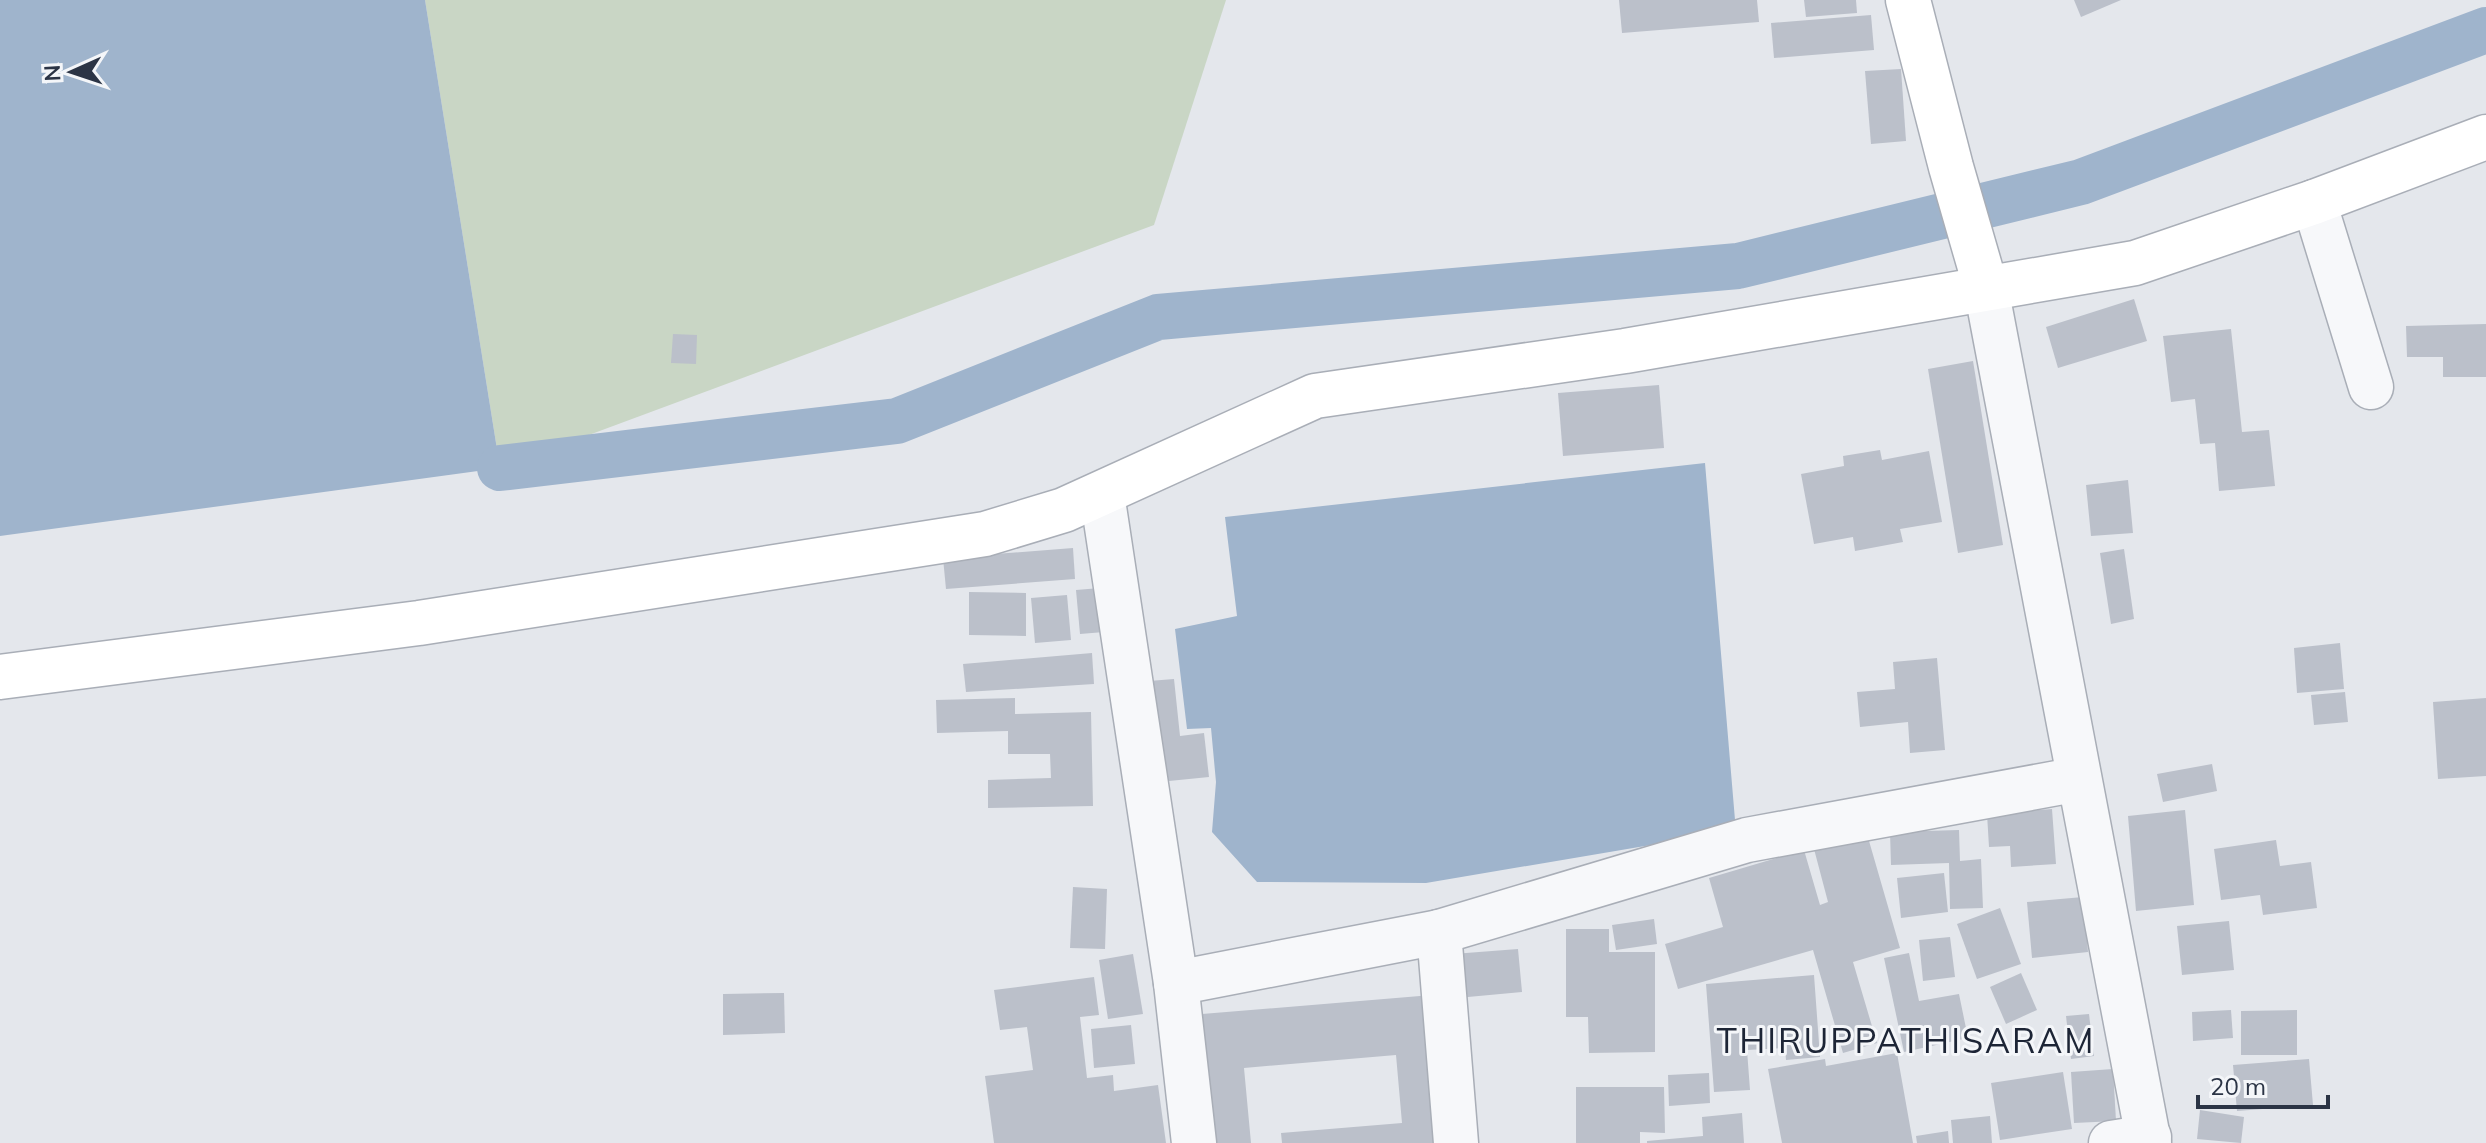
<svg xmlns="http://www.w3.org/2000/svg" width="2486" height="1143" font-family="Mulish,sans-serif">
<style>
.green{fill:#c9d6c5}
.water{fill:#9fb4cc}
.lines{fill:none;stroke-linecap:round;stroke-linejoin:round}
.canal{stroke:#9fb4cc;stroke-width:46}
.building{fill:#bbc0ca}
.street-casing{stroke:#a9aeb7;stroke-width:47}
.secondary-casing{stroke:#a9aeb7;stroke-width:47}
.street{stroke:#f7f8fa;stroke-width:44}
.secondary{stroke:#fff;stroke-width:44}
.labels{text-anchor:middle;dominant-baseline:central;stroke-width:6;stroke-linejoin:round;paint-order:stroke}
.quarter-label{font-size:34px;letter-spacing:2px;fill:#1d2536;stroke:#f4f6f9}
</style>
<rect width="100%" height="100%" fill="#e4e7ec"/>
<polygon class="green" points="425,0 1226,0 1154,225 500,468"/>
<g class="water">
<polygon points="0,0 425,0 500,468 0,536"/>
<polygon points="1705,463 1735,820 1704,836 1426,883 1257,882 1212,832 1216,782 1211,728 1187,729 1175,629 1237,616 1225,517"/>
</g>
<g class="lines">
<polyline class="canal" points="500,468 897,421 1158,317 1738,266 2081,182 2486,30"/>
</g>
<g class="building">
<polygon points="1619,0 1757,0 1759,22 1622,33"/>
<polygon points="1804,0 1856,0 1857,13 1806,17"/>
<polygon points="2074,0 2121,0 2081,17"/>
<polygon points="1871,15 1874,50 1774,58 1771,23"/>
<polygon points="1901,69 1906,141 1871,144 1865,71"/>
<polygon points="2134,299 2147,341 2058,368 2046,327"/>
<polygon points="2486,324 2486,377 2443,377 2443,357 2407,357 2406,326"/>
<polygon points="2231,329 2242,432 2269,430 2275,486 2219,491 2215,443 2200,444 2195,399 2171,402 2163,336"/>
<polygon points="673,334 697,335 696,364 671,363"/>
<polygon points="1973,361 2003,545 1958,553 1928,369"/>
<polygon points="1659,385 1664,448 1563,456 1558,393"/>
<polygon points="1880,450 1882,460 1929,451 1942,522 1900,529 1903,542 1855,551 1853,537 1814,544 1801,474 1844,466 1843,456"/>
<polygon points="2128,480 2133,533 2091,536 2086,485"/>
<polygon points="1073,548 1075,579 946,589 943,558"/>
<polygon points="2124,549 2134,619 2111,624 2100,553"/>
<polygon points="1112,587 1116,631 1080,634 1076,590"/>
<polygon points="969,592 1026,593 1026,636 969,635"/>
<polygon points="1067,595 1071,640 1035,643 1031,598"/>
<polygon points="2340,643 2344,689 2297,693 2294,648"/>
<polygon points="1092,653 1094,684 966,692 963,664"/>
<polygon points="1937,658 1945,750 1910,753 1908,722 1860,727 1857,692 1895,689 1893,662"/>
<polygon points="1174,679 1180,736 1204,733 1209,777 1159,782 1149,681"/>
<polygon points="2345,692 2348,722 2314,725 2311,695"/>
<polygon points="1015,698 1015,714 1091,712 1093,806 988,808 988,780 1051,778 1050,754 1008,754 1008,731 937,733 936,700"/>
<polygon points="2486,698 2486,776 2438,779 2433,702"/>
<polygon points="2212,764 2217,791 2163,802 2157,774"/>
<polygon points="2052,809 2056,864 2011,867 2010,846 1989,847 1987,814"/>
<polygon points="2185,810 2194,905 2136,911 2128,816"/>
<polygon points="1959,830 1960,861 1981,859 1983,908 1950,909 1949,863 1891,865 1890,832"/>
<polygon points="1867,834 1900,948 1853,962 1877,1043 1843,1053 1813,950 1678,989 1665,944 1723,927 1709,878 1804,850 1820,905 1828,902 1814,849"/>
<polygon points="2276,840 2280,866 2311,862 2317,908 2263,915 2260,895 2221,900 2214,849"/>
<polygon points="1944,873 1948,912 1901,918 1897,878"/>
<polygon points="1073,887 1107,889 1105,949 1070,948"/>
<polygon points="2083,897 2088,952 2032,958 2027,902"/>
<polygon points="2000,908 2021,964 1977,979 1957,924"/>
<polygon points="1654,919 1657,944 1616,950 1612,925"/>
<polygon points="2229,921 2234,970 2182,975 2177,926"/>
<polygon points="1566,929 1609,929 1609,952 1655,952 1655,1052 1589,1053 1588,1017 1566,1017"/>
<polygon points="1950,937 1955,977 1923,981 1919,940"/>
<polygon points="1518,949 1522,992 1457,998 1453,954"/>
<polygon points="1909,953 1919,1001 1959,994 1968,1038 1904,1052 1884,958"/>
<polygon points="1133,954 1143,1014 1108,1019 1099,960"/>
<polygon points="2021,973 2037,1010 2006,1024 1990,987"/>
<polygon points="1814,975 1820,1057 1786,1060 1785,1048 1747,1050 1750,1090 1714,1092 1706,984"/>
<polygon points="1094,977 1099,1015 1080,1017 1087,1078 1113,1075 1114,1091 1158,1085 1166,1143 994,1143 985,1076 1033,1070 1027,1027 1000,1030 994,990"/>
<polygon points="784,993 785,1033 723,1035 723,994"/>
<polygon points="1432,995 1444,1143 1282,1143 1281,1133 1402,1123 1396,1055 1244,1068 1251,1143 1212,1143 1202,1014"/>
<polygon points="2231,1010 2233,1038 2193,1041 2192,1012"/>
<polygon points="2297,1010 2297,1055 2241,1055 2241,1011"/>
<polygon points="2089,1014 2094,1056 2071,1059 2066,1016"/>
<polygon points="1131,1025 1135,1064 1094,1068 1091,1029"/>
<polygon points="1897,1053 1913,1143 1782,1143 1768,1069 1825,1059 1826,1066"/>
<polygon points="2309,1059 2313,1105 2237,1111 2233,1065"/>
<polygon points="2113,1069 2116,1121 2074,1123 2071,1072"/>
<polygon points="2063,1072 2072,1129 2000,1140 1991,1083"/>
<polygon points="1709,1073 1710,1103 1669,1106 1668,1075"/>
<polygon points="1576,1087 1664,1087 1665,1133 1640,1132 1640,1143 1576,1143"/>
<polygon points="2200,1110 2244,1117 2241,1143 2197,1139"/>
<polygon points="1742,1113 1744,1143 1647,1143 1647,1141 1703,1136 1702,1117"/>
<polygon points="1990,1116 1992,1143 1953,1143 1951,1120"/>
<polygon points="1948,1131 1949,1143 1917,1143 1916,1136"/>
</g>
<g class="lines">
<g class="street-casing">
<g id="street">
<polyline points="2314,202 2371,387"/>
<polyline points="1986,288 2149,1143"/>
<polyline points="1102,494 1176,983 1194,1143"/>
<polyline points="1439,932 1456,1143"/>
<polyline points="1176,983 1439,932 1747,840 2079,779"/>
<polyline points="2111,1143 2149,1137"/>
</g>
</g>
<g class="secondary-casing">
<g id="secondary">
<polyline points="1908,0 1951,167 1986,288"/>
<polyline points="0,677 419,623 985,534 1064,510 1315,396 1625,351 2135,263 2314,202 2486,137"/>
</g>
</g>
<use href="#street" class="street"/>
<use href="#secondary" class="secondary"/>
</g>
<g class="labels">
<g class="quarter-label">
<text x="1906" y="1040">THIRUPPATHISARAM</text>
</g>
</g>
<g transform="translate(72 72) rotate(267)" stroke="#f4f6f9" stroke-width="6" paint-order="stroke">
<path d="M0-6L14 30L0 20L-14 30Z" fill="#2b3445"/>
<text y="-12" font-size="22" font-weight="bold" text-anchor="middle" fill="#2b3445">N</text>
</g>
<path d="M2198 1095v12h130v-12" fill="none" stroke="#2b3445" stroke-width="4"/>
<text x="2210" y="1095" font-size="24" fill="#2b3445" stroke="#f4f6f9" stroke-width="6" paint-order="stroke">20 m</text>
</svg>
